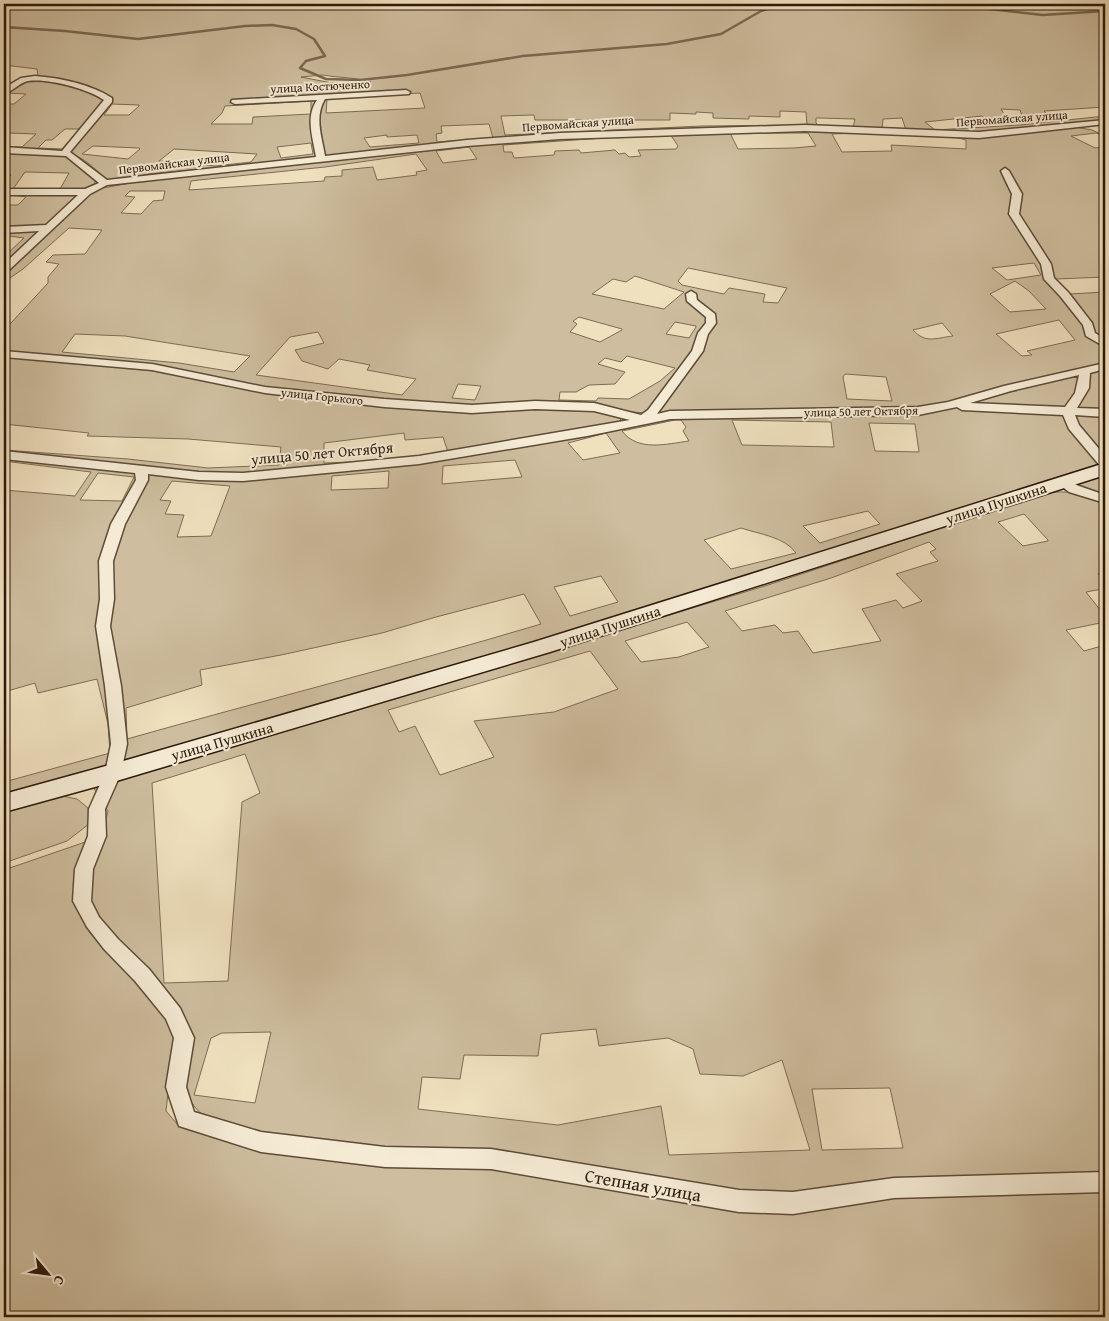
<svg xmlns="http://www.w3.org/2000/svg" width="1109" height="1321" font-family="'Gentium Book Plus',serif">
<style>
.green{fill:#cebe9f;stroke:#7d6c54;fill-rule:evenodd}
.lines{fill:none;stroke-linecap:round;stroke-linejoin:round}
.stream{stroke:#796951;stroke-width:2.5}
.street-casing{stroke:#5d4c37;stroke-width:3}
.secondary-casing{stroke:#2c1a0a;stroke-width:3}
.street{fill:#f5ebd5;fill-rule:evenodd}
.secondary{fill:#f5ebd5;fill-rule:evenodd}
.labels{text-anchor:middle;dominant-baseline:central;stroke-width:4;stroke-linejoin:round;paint-order:stroke}
.far-street-label{font-size:12px;fill:#2c1a0a;stroke:#f5ebd5}
.street-label{font-size:15px;fill:#2c1a0a;stroke:#f5ebd5}
.near-street-label{font-size:18px;fill:#2c1a0a;stroke:#f5ebd5}
</style>
<rect width="100%" height="100%" fill="#efe0be"/>
<filter id="stains"><feTurbulence type="fractalNoise" baseFrequency=".004" numOctaves="4"/><feColorMatrix values="0 0 0 0 .2 0 0 0 0 .09 0 0 0 0 .02 0 0 0 .5 -.17"/></filter>
<radialGradient id="worn" r=".72"><stop offset=".6" stop-color="#630" stop-opacity="0"/><stop offset="1" stop-color="#630" stop-opacity=".3"/></radialGradient>
<g class="green">
<path d="M4,4h1101v103l-61,4 3,3 -25,2 -2,-6 -19,-1 5,8 -22,1 -2,-2 -57,6 10,8 85,-5 85,-9v5l-9,2 -101,10 -312,-4 -351,27 -7,-1c-8,-17 -9,-36 -3,-54l10,-3 77,-4v-3l-88,6 -5,4 -3,19 5,36 -2,2 -167,16 -23,5 -19,1c-12,-11 -23,-23 -39,-27l37,-45 -2,-14 -65,-17 -1,-8 -33,-4zM323,75c16,3 32,2 48,7l-39,1 -31,-6zM420,93l5,15 -99,5 1,-14zM311,101v13l-58,3 -1,7h-41l11,-11 3,-7zM112,104l27,1v1l-10,9h-25zM780,111l26,1 1,13 -105,1 -197,9 -4,-19 33,-1 1,5h135v-7l26,1v-2l17,1v5l36,1v-3l31,1zM816,118h4l35,1 -2,9 -35,-3 -2,-2zM902,118l4,12 -24,-1 1,-10zM489,124l4,14 -56,4 -1,-8 6,-1 -1,-7zM387,135v2l30,-2 2,8 -49,4 -6,-9zM311,143l2,11 -32,4 -4,-11zM93,146l46,2 1,1 -12,10 -46,-5zM174,149l83,5 -6,8 -35,4 -57,-5z"/>
<path d="M36,79l49,10 21,10 -43,54 -59,-4v-2h18l14,-13 -28,-1 -4,3v-32h10l12,-10 -22,-1 16,-11zM65,129h15l-18,20 -24,-1 8,-8h6z"/>
<path d="M1075,127l17,3 13,6 -9,-3 -25,3 24,12 10,-1v130l-49,2 13,15 36,-2v170l-451,144 -534,159 -15,-141 3,-65 36,-87 168,2 339,-54 265,-10 -257,4 -26,-2 -42,-6 -99,1 -70,-3 -154,-15 -116,-24 -148,-12v-30h7l37,-40v-6l11,-13 -13,-2 7,-7 32,-1 17,-24 -33,-2 -46,41 -19,13v-10l58,-51 25,-26 16,-7 43,-8 272,-31 207,-16 139,-4 190,7zM730,133h78l8,13 -22,2 -56,1zM859,133l96,4 11,3v9l-75,-4 1,6 -50,1 -10,-18zM661,134h9l8,12 -2,3 -38,1 3,6 -12,1 -4,-4 -6,1 -4,-4 -34,3 -2,-3 -24,1 -1,4 -40,3 -2,-6h-8l-1,-7zM469,147l8,12 -34,4 -7,-12zM416,154l11,16 -11,2 1,3 -40,5 -4,-13 -31,3v6l-17,1 -1,4 -135,9 2,-9 8,-1 126,-13zM130,191h35l-2,9 -10,1 -12,13 -20,-1 14,-16 -10,-1zM1034,263l7,12 -34,5 -15,-12zM688,268l99,20 -9,15 -15,-1 2,-8 -36,-6 -5,6 -42,-9 -4,-4zM635,276l49,16 -20,17 -72,-15 21,-15 13,3zM1015,281l14,10 17,18 -36,3 -20,-18zM579,317l43,12v1l-22,12 -30,-10 7,-8 -4,-3zM1059,320l16,20 -48,11 5,4 -10,1 -26,-22zM675,322l21,4v1l-7,11 -23,-4zM942,323l11,13c-18,2 -27,8 -40,-6zM318,332l6,11 -29,7 7,11 26,8 11,-10 31,6 -3,5 49,9 -14,16 -146,-20 34,-38zM75,334l50,2 125,20 -16,16 -55,-9 -117,-11zM627,356l48,12 -15,13 -31,18 -31,-1 -2,3 -37,-1 1,-8h16l13,-7 26,-1 10,-12 -27,-8 7,-6 16,4zM845,374l41,3 6,24 -45,-2 -4,-22zM458,384l23,2 -6,14 -23,-2zM675,420h6l5,7 -3,4 6,10c-23,3 -51,11 -67,-10zM732,420l99,2 3,25 -92,-2zM869,423l46,1 4,28 -44,-1zM606,433l14,20 -37,7 -15,-17zM515,460l7,17 -80,7 1,-18zM389,471l-1,17 -57,2 1,-14zM172,481l58,5 -19,50 -34,1 7,-22 -19,-1 6,-13 -11,-1zM868,511l12,13 -60,19 -17,-17zM741,528c18,6 44,9 55,25l-65,16 -27,-29zM601,576l17,26 -48,14 -16,-29zM524,594l17,30c-137,41 -276,76 -414,115l-1,-31 76,-23 -2,-15 81,-15 101,-22 54,-16z"/>
<path d="M4,151l57,3 7,2 28,23c-1,4 -3,8 -8,9 -16,6 -64,2 -84,2v-8l7,-7 -7,-1zM25,172l44,1 -9,16h-47z"/>
<polygon points="4,194 78,195 49,224 43,227 4,230 4,205 18,205 26,197"/>
<polygon points="42,229 41,232 4,263 4,253 7,254 24,238 9,236 4,238 4,232"/>
<path d="M4,356l93,6 57,7 112,22 122,13 81,6 79,-3 44,2 26,5 3,5 -3,4c-48,11 -97,18 -145,26 -73,12 -147,23 -221,25 -81,2 -167,-13 -248,-21v-3l124,9 80,9 71,-3 2,-18 -93,-8 -101,-3 2,-3 -85,-9zM404,433l1,7 38,-3 5,15 -69,9 -55,2v-20z"/>
<path d="M4,457l134,15 1,8 -36,82 12,184 -6,22 -105,28v-14l106,-29 -2,-29 -11,-45 -59,14 -3,-10 -31,9v-202l71,6 16,-24 -87,-11zM98,473l36,4 -12,24 -42,-1z"/>
<polygon points="1105,474 1105,497 1078,487 1076,483"/>
<path d="M1053,492h15l37,9v72l-7,1 7,7v4l-3,4 -16,3 19,24v6l-39,8 18,21 21,-6v532l-14,-2 -311,22 -518,-59c-14,-5 -49,-16 -59,-23 -26,-19 -17,-57 -14,-84l-93,-115 -8,-17 2,-32 12,-31 6,-25 -15,-24 265,-77 410,-125 242,-80zM1024,514l24,26v1l-25,5 -25,-24zM929,542l7,7 -6,3 8,9 -42,13 26,27 -19,7 -7,-8 -34,9 19,32 -68,12 -15,-22 -15,2 -8,-8 -33,6 -17,-20 106,-33zM687,622l22,25 -30,10 -38,5 -16,-21zM590,651l28,38 -64,23 -80,9 20,36 -54,18 -25,-49 -16,6 -11,-22zM245,754l15,39 -18,9 -14,179 -64,2 -12,-200zM596,1029l3,17 69,-8 25,11 7,25 43,2 39,-16 28,90 -141,5 -8,-49 -103,19 -140,-16 4,-32 38,2 4,-24 74,1 3,-22zM271,1032l-16,71 -61,-8 17,-57 11,-5zM890,1088l13,60 -81,2 -10,-61z"/>
<polygon points="58,795 77,799 88,808 89,824 67,841 4,863 4,809"/>
<polygon points="91,840 77,905 90,933 111,957 139,979 168,1020 174,1037 166,1111 178,1125 228,1141 470,1163 751,1212 908,1195 1105,1188 1105,1317 4,1317 4,1134 8,1130 4,1117 4,870"/>
</g>
<g class="lines">
<g class="stream">
<polyline points="892,4 924,7 981,8 1043,15 1105,11"/>
<polyline points="4,27 65,31 138,39 245,26 272,25 296,29 314,39 325,56 306,61 300,68 326,79 360,80 407,75 523,56 667,44 721,34 761,11 783,4"/>
</g>
<g class="street-casing">
<g id="street">
<path d="M35,76c26,2 55,8 77,22v4l-42,50 37,28 209,-23c-3,-19 -11,-40 1,-57l-82,4 -4,-2 1,-2 174,-10 4,2 -1,2 -84,5c-11,18 -3,38 0,57l142,-16 93,-7 245,-8 174,7 126,-12v4l-126,14 -174,-7 -245,8 -93,7 -360,39 -17,9 -82,77 -4,1v-8l35,-33 -35,2v-6l42,-2 32,-30h-74v-6h81l14,-6 -33,-27 -62,-3v-6l58,4 42,-51c-16,-11 -56,-22 -76,-19 -9,2 -16,11 -24,13v-6l17,-10z"/>
<polygon points="1005,168 1009,171 1022,194 1019,214 1051,264 1054,278 1068,292 1092,323 1095,333 1105,339 1105,347 1086,336 1083,325 1060,296 1044,279 1041,264 1009,214 1012,194 1001,171"/>
<path d="M691,291l5,3 1,6 18,14 1,9 -8,11 -5,17 -46,63 13,-3 248,-4 30,-5 56,-16 101,-23v6l-15,4 -1,15 -12,20 28,1v8l-30,-2 4,10 26,31v12l-4,-1 -32,-38 -6,-14 -101,-5 -5,-3 -39,8 -248,4 -83,17 -168,28 -176,17 -44,-1 -51,-6v6l-23,44 -12,37 1,38 -4,27 11,60 6,58 -6,29 -16,36 1,27 -13,33 -2,32 8,16 19,22 31,30 31,39 14,30 -8,49 8,25 67,20 124,15 106,2 248,41 54,2 101,-14 211,-6v20l-211,6 -101,16 -54,-2 -248,-43 -106,-2 -124,-15 -82,-26 -13,-39 8,-49 -8,-19 -31,-38 -31,-32 -17,-22 -14,-26 2,-32 13,-33 1,-27 16,-36 6,-29 -6,-58 -9,-60 4,-27 -1,-38 12,-37 25,-44 -1,-7 -131,-14v-8l195,21 44,1 176,-17 211,-36 -36,-9 -59,-2 -63,4 -88,-6 -119,-14 -113,-23 -148,-13v-6l148,13 113,23 119,12 88,6 63,-4 59,2 47,12 7,-5 44,-59 6,-18 8,-10v-6l-19,-16 -1,-7zM1079,375l-4,18 -10,14 -95,-4 41,-12z"/>
<polygon points="1062,478 1079,486 1105,495 1105,503 1069,492 1056,482"/>
</g>
</g>
<g class="secondary-casing">
<polygon id="secondary" points="1105,463 1105,475 550,652 113,782 4,812 4,794 113,764 534,642"/>
</g>
<use href="#street" class="street"/>
<use href="#secondary" class="secondary"/>
</g>
<g class="labels">
<g class="far-street-label">
<text transform="translate(320 86) rotate(-3)">улица Костюченко</text>
<text transform="translate(1012 118) rotate(-4)">Первомайская улица</text>
<text transform="translate(578 123) rotate(-4)">Первомайская улица</text>
<text transform="translate(174 163) rotate(-7)">Первомайская улица</text>
<text transform="translate(322 396) rotate(6)">улица Горького</text>
<text transform="translate(861 411) rotate(-1)">улица 50 лет Октября</text>
</g>
<g class="street-label">
<text transform="translate(322 453) rotate(-5)">улица 50 лет Октября</text>
<text transform="translate(996 503) rotate(-18)">улица Пушкина</text>
<text transform="translate(610 626) rotate(-18)">улица Пушкина</text>
<text transform="translate(222 741) rotate(-16)">улица Пушкина</text>
</g>
<g class="near-street-label">
<text transform="translate(643 1185) rotate(10)">Степная улица</text>
</g>
</g>
<rect width="1109" height="1321" fill="none" stroke="#efe0be" stroke-width="20"/>
<rect x="5" y="5" width="1099" height="1311" fill="none" stroke="#2c1a0a" stroke-width="2.5"/>
<rect x="10" y="10" width="1089" height="1301" fill="none" stroke="#2c1a0a"/>
<g transform="translate(48 1274) rotate(119)" stroke="#f5ebd5" stroke-width="4" paint-order="stroke">
<path d="M0-4L9 19L0 12L-9 19Z" fill="#2c1a0a"/>
<text y="-8" font-size="14" font-weight="bold" text-anchor="middle" fill="#2c1a0a">С</text>
</g>
<rect width="100%" height="100%" filter="url(#stains)"/>
<rect width="100%" height="100%" fill="url(#worn)"/>
</svg>
